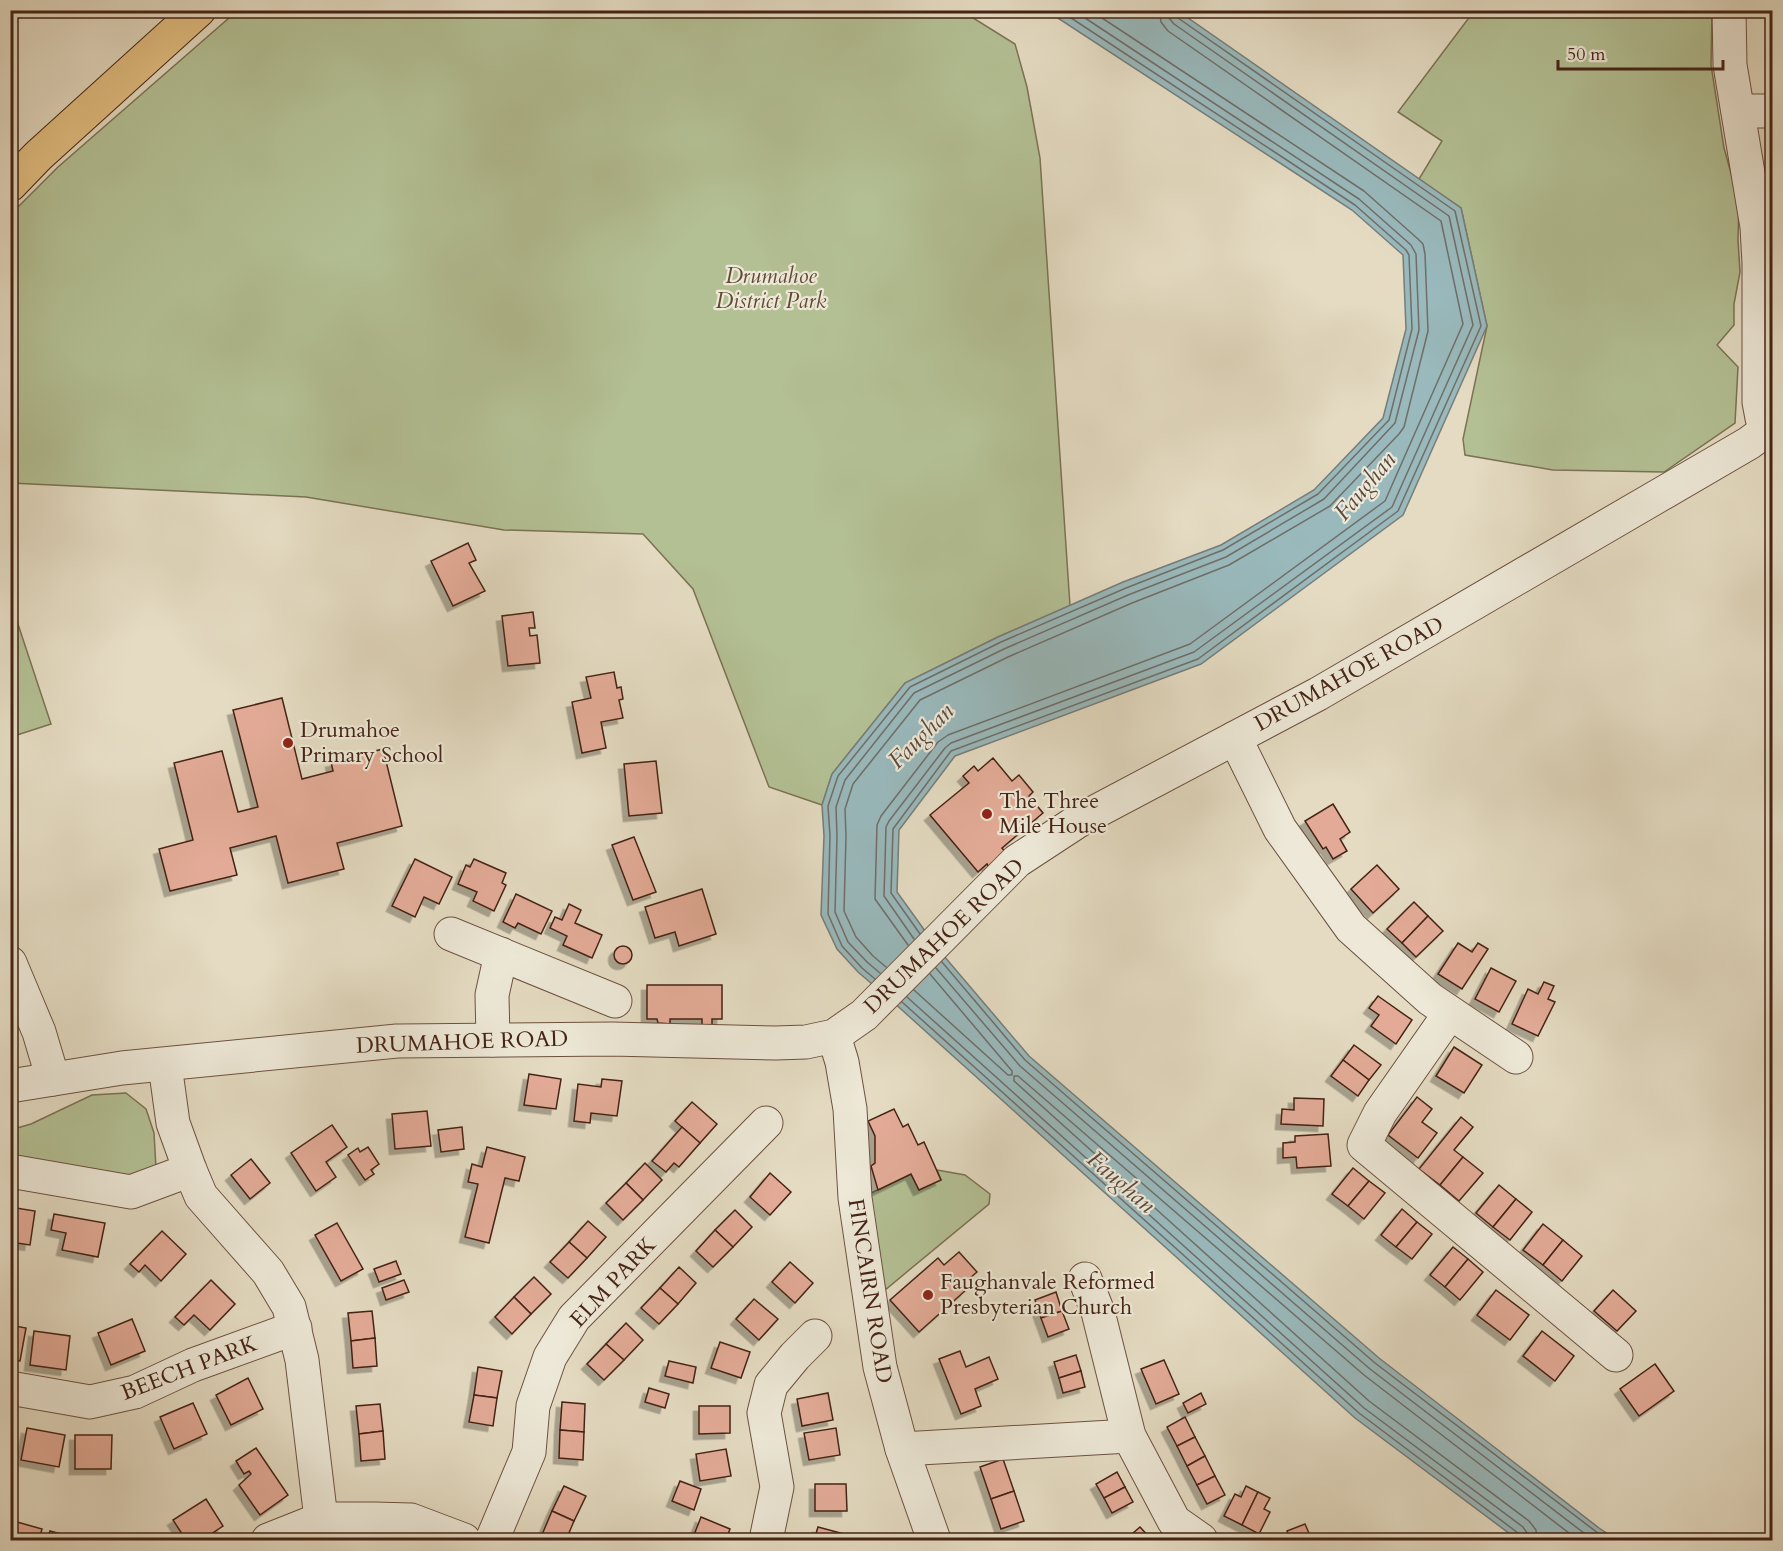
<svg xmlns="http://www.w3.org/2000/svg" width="1783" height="1551" font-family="Cardo,serif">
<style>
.green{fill:#b3c094;stroke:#7c7254;stroke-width:1.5}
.water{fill:#99b9bc;stroke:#777d79;stroke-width:1.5}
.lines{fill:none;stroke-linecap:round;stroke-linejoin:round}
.shore{stroke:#6f6e68;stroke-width:1.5}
.building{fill:#e3ab97;stroke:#452314;stroke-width:1.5;filter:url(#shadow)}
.minor-casing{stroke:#6d5140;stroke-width:35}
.highway-casing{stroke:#452314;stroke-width:35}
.minor{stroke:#ede8d7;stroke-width:33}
.highway{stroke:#e2be81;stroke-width:33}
.poi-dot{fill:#8f2418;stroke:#ede8d7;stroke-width:2}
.labels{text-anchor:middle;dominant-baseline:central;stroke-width:4.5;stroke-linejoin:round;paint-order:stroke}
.park-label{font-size:22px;font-style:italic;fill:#604a34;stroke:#ede8d7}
.street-label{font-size:22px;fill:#452314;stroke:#ede8d7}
.poi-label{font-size:22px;fill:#452314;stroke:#ede8d7;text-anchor:start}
.water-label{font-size:24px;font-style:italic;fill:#5a483e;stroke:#ede8d7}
</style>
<defs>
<filter id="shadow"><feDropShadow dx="-5.5" dy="5.5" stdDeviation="0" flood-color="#0004"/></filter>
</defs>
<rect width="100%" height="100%" fill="#e4dbc2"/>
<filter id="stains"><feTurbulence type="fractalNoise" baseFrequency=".00333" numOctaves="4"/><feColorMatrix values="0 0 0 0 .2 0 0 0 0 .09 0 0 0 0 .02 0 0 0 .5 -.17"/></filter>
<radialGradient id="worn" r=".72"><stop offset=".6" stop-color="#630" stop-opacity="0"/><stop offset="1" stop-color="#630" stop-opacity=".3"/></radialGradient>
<g class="green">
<polygon points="237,11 962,11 1015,44 1027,87 1040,158 1070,606 998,637 905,683 832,774 822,805 769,787 693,589 643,534 504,530 306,497 11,483 10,215 58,167"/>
<polygon points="1474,11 1712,11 1711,65 1724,148 1739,202 1738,240 1740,272 1734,304 1734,325 1717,345 1738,367 1735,423 1664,472 1553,470 1465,455 1463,439 1487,326 1461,208 1419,179 1442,141 1398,112"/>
<polygon points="10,600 51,724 11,737 10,737"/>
<polygon points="126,1093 146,1109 154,1133 156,1168 140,1179 11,1160 10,1130 31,1124 92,1095"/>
<polygon points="937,1170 965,1175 990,1194 989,1204 885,1290 869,1194 911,1174 919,1190 941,1180"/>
</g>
<polygon class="water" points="1047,11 1178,11 1461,208 1487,326 1403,515 1201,664 955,756 899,830 897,892 938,949 1029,1056 1379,1358 1599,1528 1617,1540 1518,1540 1355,1418 892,1001 858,972 837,949 821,915 824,836 822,805 832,774 905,683 998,637 1123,582 1221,545 1314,490 1383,418 1406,329 1403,255 1352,210"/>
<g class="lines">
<g class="shore">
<polyline points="920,934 891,893 893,829 951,751 1198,659 1398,511 1481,326 1455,211 1178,18 1175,10"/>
<polyline points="914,939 884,896 886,827 889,821 945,748 951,743 1194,652 1392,507 1473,325 1449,216 1174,24 1169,18 1168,10"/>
<polyline points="908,945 875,899 877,825 881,816 938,742 948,735 1190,644 1385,501 1463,324 1441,221 1168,31 1161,22 1159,10"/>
<polyline points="942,962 1025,1060 1375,1363 1607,1540"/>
<polyline points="886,967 873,956 856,937 844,911 846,836 845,809 853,784 920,700 1008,657 1132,603 1229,565 1330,506 1399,434 1404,427 1428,331 1425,254 1423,244 1418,239 1364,191 1090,10"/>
<polyline points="936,968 1020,1066 1370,1369 1593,1540"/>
<polyline points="880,973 867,962 848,942 835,912 837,836 836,807 845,780 914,693 1004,649 1128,595 1226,557 1324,499 1395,423 1419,330 1416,254 1411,245 1359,199 1073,10"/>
<polyline points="875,979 862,968 842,946 828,914 830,836 828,806 838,776 910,687 1001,642 1126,588 1223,550 1318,494 1389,420 1412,329 1409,255 1406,250 1355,205 1059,10"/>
<polyline points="914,990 1008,1075 1012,1075 1012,1071 930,974"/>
<polyline points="907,997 1364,1408 1523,1527 1527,1533 1528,1540"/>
<polyline points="902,1002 1359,1413 1518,1533 1521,1540"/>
<polyline points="1537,1540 1536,1530 1529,1521 1369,1401 1014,1081 1014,1076 1018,1076 1364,1375 1578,1540"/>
</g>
</g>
<g class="building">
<polygon points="468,543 476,560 469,563 485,591 453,606 431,561"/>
<polygon points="533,612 535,628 529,628 530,636 537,635 540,663 508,666 502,616"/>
<polygon points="614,672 617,688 621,687 623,699 619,700 623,718 601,722 606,748 582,753 572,702 591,698 586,677"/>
<polygon points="282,698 302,779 333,771 331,762 383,749 402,826 337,843 344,869 288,883 276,836 230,848 237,875 170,891 159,849 193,840 174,763 222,751 238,812 258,807 233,710"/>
<polygon points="993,758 1012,781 1019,775 1033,792 1029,796 1043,813 1002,848 1007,854 990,869 987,864 978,872 930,815 969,783 963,776 974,766 978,771"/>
<polygon points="656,761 662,813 629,816 624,764"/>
<polygon points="1333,804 1350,832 1340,839 1347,851 1333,859 1326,847 1323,849 1305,821"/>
<polygon points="634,837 656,892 633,900 612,845"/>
<polygon points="415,859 452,877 439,904 424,897 415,917 392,906"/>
<polygon points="474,859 506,873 502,883 506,885 494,911 473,901 477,892 458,884 466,865 470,867"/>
<polygon points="1377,865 1399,889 1373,913 1351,889"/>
<polygon points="702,889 716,934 679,946 675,932 655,938 645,907"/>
<polygon points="516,894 552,911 541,934 518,923 515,928 503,922"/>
<polygon points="1414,902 1428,916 1402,943 1387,929"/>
<polygon points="569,904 581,910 575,923 602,935 592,958 563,945 567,936 550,928 555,917 562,920"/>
<polygon points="1428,916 1443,931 1416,957 1402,943"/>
<polygon points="1458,943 1472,952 1478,943 1488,949 1462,989 1438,974"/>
<circle cx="623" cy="955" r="9"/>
<polygon points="1491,968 1516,981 1499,1012 1475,999"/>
<polygon points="1544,982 1554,986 1548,999 1555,1002 1538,1036 1512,1024 1528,989 1538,994"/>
<polygon points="647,985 722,985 722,1019 712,1019 712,1025 702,1025 702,1019 670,1019 670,1024 658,1023 657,1019 647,1019"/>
<polygon points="1378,996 1412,1020 1396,1044 1371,1026 1379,1015 1369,1008"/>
<polygon points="1354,1045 1381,1065 1369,1080 1343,1060"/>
<polygon points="1454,1047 1482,1065 1464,1093 1436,1076"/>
<polygon points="1343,1060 1369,1080 1358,1096 1331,1076"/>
<polygon points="529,1074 561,1079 556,1109 524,1105"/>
<polygon points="602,1079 622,1081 617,1116 591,1113 590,1123 574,1121 578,1084 601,1087"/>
<polygon points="1417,1097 1432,1109 1422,1122 1437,1133 1418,1158 1388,1135"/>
<polygon points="1294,1098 1324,1099 1323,1126 1281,1124 1282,1109 1294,1110"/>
<polygon points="692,1102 717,1124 700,1143 675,1121"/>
<polygon points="894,1109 903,1127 908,1124 918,1145 924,1142 941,1180 919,1190 911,1174 878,1190 871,1166 875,1163 875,1136 868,1121"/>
<polygon points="427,1111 431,1146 395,1149 392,1114"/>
<polygon points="1461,1117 1473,1127 1454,1150 1463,1157 1440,1185 1419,1169"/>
<polygon points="332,1125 347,1147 326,1162 336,1177 316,1191 291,1153"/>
<polygon points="462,1127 464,1149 441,1152 438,1130"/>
<polygon points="682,1127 700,1143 679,1167 674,1163 666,1172 652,1161"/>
<polygon points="1328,1134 1331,1166 1297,1168 1296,1157 1283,1158 1283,1143 1295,1142 1295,1136"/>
<polygon points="368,1147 379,1164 371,1170 374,1174 365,1180 348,1155 358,1148 360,1152"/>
<polygon points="487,1147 525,1157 519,1181 505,1178 489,1243 465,1237 478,1184 468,1182 472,1164 482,1167"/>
<polygon points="1463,1157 1483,1173 1459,1201 1440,1185"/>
<polygon points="251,1159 270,1183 250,1199 231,1175"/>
<polygon points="645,1163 662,1180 643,1200 626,1183"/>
<polygon points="1353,1168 1369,1181 1348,1206 1332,1194"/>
<polygon points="770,1173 791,1192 770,1215 750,1197"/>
<polygon points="1369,1181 1385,1193 1364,1219 1348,1206"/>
<polygon points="626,1183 643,1200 623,1220 606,1203"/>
<polygon points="1499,1185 1516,1199 1493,1227 1476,1213"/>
<polygon points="1516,1199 1532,1212 1510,1240 1493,1227"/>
<polygon points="10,1207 35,1211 30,1245 10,1242"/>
<polygon points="1402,1209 1417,1222 1396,1247 1381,1235"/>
<polygon points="735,1210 752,1227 733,1247 715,1230"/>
<polygon points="54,1214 105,1223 98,1257 62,1250 66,1233 51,1230"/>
<polygon points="588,1221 606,1237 587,1258 569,1242"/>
<polygon points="1417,1222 1432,1234 1412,1259 1396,1247"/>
<polygon points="337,1223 363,1269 341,1281 315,1235"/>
<polygon points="1543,1224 1563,1240 1543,1265 1523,1250"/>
<polygon points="715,1230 733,1247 713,1267 696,1251"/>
<polygon points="162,1231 186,1254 161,1281 145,1265 139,1272 130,1264"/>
<polygon points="1563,1240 1582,1256 1562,1281 1543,1265"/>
<polygon points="569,1242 587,1258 568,1278 550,1262"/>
<polygon points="1453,1247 1468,1259 1445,1287 1430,1275"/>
<polygon points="959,1252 977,1272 962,1285 966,1290 919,1332 890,1300 938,1258 944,1265"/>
<polygon points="1468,1259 1483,1272 1460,1300 1445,1287"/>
<polygon points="396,1261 401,1274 379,1282 374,1269"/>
<polygon points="790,1262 813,1283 795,1303 772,1282"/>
<polygon points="679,1267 696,1283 678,1304 660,1288"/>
<polygon points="534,1277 551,1294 531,1314 514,1297"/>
<polygon points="211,1280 235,1304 210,1330 194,1315 184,1325 175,1317"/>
<polygon points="404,1280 409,1292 386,1300 382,1288"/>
<polygon points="660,1288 678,1304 659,1324 641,1308"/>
<polygon points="1496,1290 1529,1315 1510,1340 1477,1315"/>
<polygon points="1613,1290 1636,1311 1617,1331 1594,1311"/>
<polygon points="1056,1292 1062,1311 1041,1318 1035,1300"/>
<polygon points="514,1297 531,1314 512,1334 495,1317"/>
<polygon points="754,1299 778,1319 759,1340 736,1319"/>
<polygon points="372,1311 375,1338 351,1341 348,1313"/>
<polygon points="1062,1311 1069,1329 1048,1337 1041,1318"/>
<polygon points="132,1319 145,1351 111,1365 98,1333"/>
<polygon points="626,1323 643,1340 624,1360 606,1344"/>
<polygon points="10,1325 26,1328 20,1361 10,1360"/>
<polygon points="34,1331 70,1336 66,1370 30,1365"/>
<polygon points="1542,1331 1574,1356 1555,1381 1523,1356"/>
<polygon points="375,1338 377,1366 353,1368 351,1341"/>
<polygon points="720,1342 750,1352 741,1378 711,1368"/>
<polygon points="606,1344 624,1360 604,1380 587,1364"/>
<polygon points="960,1351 966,1367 989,1357 998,1379 975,1389 981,1406 961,1414 939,1359"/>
<polygon points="1076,1355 1081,1371 1059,1378 1054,1362"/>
<polygon points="1164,1360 1179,1394 1156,1404 1141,1369"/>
<polygon points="669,1361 696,1367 693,1383 665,1376"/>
<polygon points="1655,1364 1674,1391 1639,1416 1620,1389"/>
<polygon points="478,1367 502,1371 497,1398 474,1395"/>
<polygon points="1081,1371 1085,1387 1063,1393 1059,1378"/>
<polygon points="248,1378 263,1409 231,1425 216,1395"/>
<polygon points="649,1388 669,1394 665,1408 645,1402"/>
<polygon points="828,1393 833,1420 802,1426 797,1399"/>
<polygon points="1201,1393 1206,1404 1188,1413 1183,1403"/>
<polygon points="474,1395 497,1398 493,1426 469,1422"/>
<polygon points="562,1402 585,1404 584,1432 560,1430"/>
<polygon points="193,1403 207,1434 174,1449 160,1417"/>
<polygon points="380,1404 383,1431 359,1434 356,1406"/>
<polygon points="699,1406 730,1406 730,1433 699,1434"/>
<polygon points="1185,1417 1195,1437 1177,1446 1167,1427"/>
<polygon points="27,1428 65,1435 59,1467 21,1460"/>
<polygon points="836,1428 840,1455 809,1460 804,1433"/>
<polygon points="560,1430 584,1432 583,1460 559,1458"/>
<polygon points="383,1431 385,1459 361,1461 359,1434"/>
<polygon points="75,1435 112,1435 111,1469 75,1469"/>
<polygon points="1195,1437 1205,1456 1187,1466 1177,1446"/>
<polygon points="256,1448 288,1495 260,1515 239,1485 251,1474 249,1471 244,1474 236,1461"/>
<polygon points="726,1449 731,1476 700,1481 696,1454"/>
<polygon points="1205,1456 1215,1476 1197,1485 1187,1466"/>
<polygon points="1003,1459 1014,1491 991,1499 980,1467"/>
<polygon points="1117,1472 1125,1487 1104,1498 1096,1484"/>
<polygon points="1215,1476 1225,1495 1207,1504 1197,1485"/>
<polygon points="680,1481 701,1489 694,1510 672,1501"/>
<polygon points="815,1484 846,1484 847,1511 815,1511"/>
<polygon points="564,1486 586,1496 574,1521 552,1511"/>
<polygon points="1246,1486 1258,1492 1242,1525 1224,1516 1235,1494 1241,1497"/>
<polygon points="1125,1487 1133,1502 1112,1513 1104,1498"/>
<polygon points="1014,1491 1024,1521 1001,1529 991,1499"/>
<polygon points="1258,1492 1270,1498 1264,1509 1270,1512 1259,1534 1242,1525"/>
<polygon points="206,1499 223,1526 202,1540 186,1540 173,1520"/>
<polygon points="552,1511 574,1521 566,1540 549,1540 541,1537"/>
<polygon points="701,1517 730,1529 726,1540 692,1540"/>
<polygon points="10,1520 42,1529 39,1540 10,1540"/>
<polygon points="1305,1524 1312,1540 1290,1540 1287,1531"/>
<polygon points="818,1527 848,1535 847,1540 814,1540"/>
<polygon points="1140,1527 1151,1539 1150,1540 1125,1540"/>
<polygon points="50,1531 84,1540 47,1540"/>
</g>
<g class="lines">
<g class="minor-casing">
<g id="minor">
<polyline points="1729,10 1730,65 1757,227 1759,263 1759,402 1762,418 1767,430"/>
<polyline points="1739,111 1772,111"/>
<polyline points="1235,738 1280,829 1351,928 1430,999 1516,1057"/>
<polyline points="451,934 615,1001"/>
<polyline points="10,963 39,1032 53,1079"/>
<polyline points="1450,1013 1380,1113 1364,1145 1616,1355"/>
<polyline points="834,1036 842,1062 850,1109 855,1198 880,1367 902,1449 934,1540"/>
<polyline points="493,1040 492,995 501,954"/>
<polyline points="165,1065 173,1123 190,1170 201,1196 268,1272 289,1307 302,1360 321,1519"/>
<polyline points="10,1086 122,1068 397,1041 612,1039 776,1043 806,1042 834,1036 864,1015 1017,861 1078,821 1318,694 1658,496 1749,443 1772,426"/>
<polyline points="10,1171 131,1192 190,1170"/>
<polyline points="1085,1279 1098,1312 1129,1436 1174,1521 1201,1540"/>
<polyline points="10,1388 90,1402 135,1392 193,1365 295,1328"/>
<polyline points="902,1449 1129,1436"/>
<polyline points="268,1540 321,1519 374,1519 411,1520 464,1540"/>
<polyline points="492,1540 529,1452 533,1406 550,1357 574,1318 766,1123"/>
<polyline points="766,1540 777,1487 764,1413 771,1385 795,1356 815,1336"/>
</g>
</g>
<g class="highway-casing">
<polyline id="highway" points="10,185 38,156 199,10"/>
</g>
<use href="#minor" class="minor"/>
<use href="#highway" class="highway"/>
</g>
<g class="poi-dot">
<circle cx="288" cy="743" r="6"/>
<circle cx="987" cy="814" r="6"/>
<circle cx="928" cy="1295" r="6"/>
</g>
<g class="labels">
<g class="park-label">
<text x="771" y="276">Drumahoe<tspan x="771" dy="25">District Park</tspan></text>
</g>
<g class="street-label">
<text transform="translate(1349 674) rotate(-29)">DRUMAHOE ROAD</text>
<text transform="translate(944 936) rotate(-44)">DRUMAHOE ROAD</text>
<text transform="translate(462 1042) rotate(-2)">DRUMAHOE ROAD</text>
<text transform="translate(613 1282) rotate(-47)">ELM PARK</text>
<text transform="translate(870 1291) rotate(81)">FINCAIRN ROAD</text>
<text transform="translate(189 1368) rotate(-21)">BEECH PARK</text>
</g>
<g class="poi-label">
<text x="300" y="730">Drumahoe<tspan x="300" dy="25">Primary School</tspan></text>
<text x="999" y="801">The Three<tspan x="999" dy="25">Mile House</tspan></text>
<text x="940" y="1282">Faughanvale Reformed<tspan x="940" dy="25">Presbyterian Church</tspan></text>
</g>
<g class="water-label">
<text transform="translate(1365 486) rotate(-50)">Faughan</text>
<text transform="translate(921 736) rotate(-45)">Faughan</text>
<text transform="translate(1121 1182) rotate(41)">Faughan</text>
</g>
</g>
<rect width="1783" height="1551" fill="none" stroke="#e4dbc2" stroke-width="36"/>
<rect x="12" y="12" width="1759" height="1527" fill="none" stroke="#452314" stroke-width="3"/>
<rect x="18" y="18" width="1747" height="1515" fill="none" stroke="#452314" stroke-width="1.5"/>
<path d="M1558 60v9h165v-9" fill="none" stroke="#452314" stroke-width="3"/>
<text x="1567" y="60" font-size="18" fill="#452314" stroke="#ede8d7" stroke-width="4.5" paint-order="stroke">50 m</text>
<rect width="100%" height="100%" filter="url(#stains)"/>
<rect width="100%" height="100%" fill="url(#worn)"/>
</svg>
